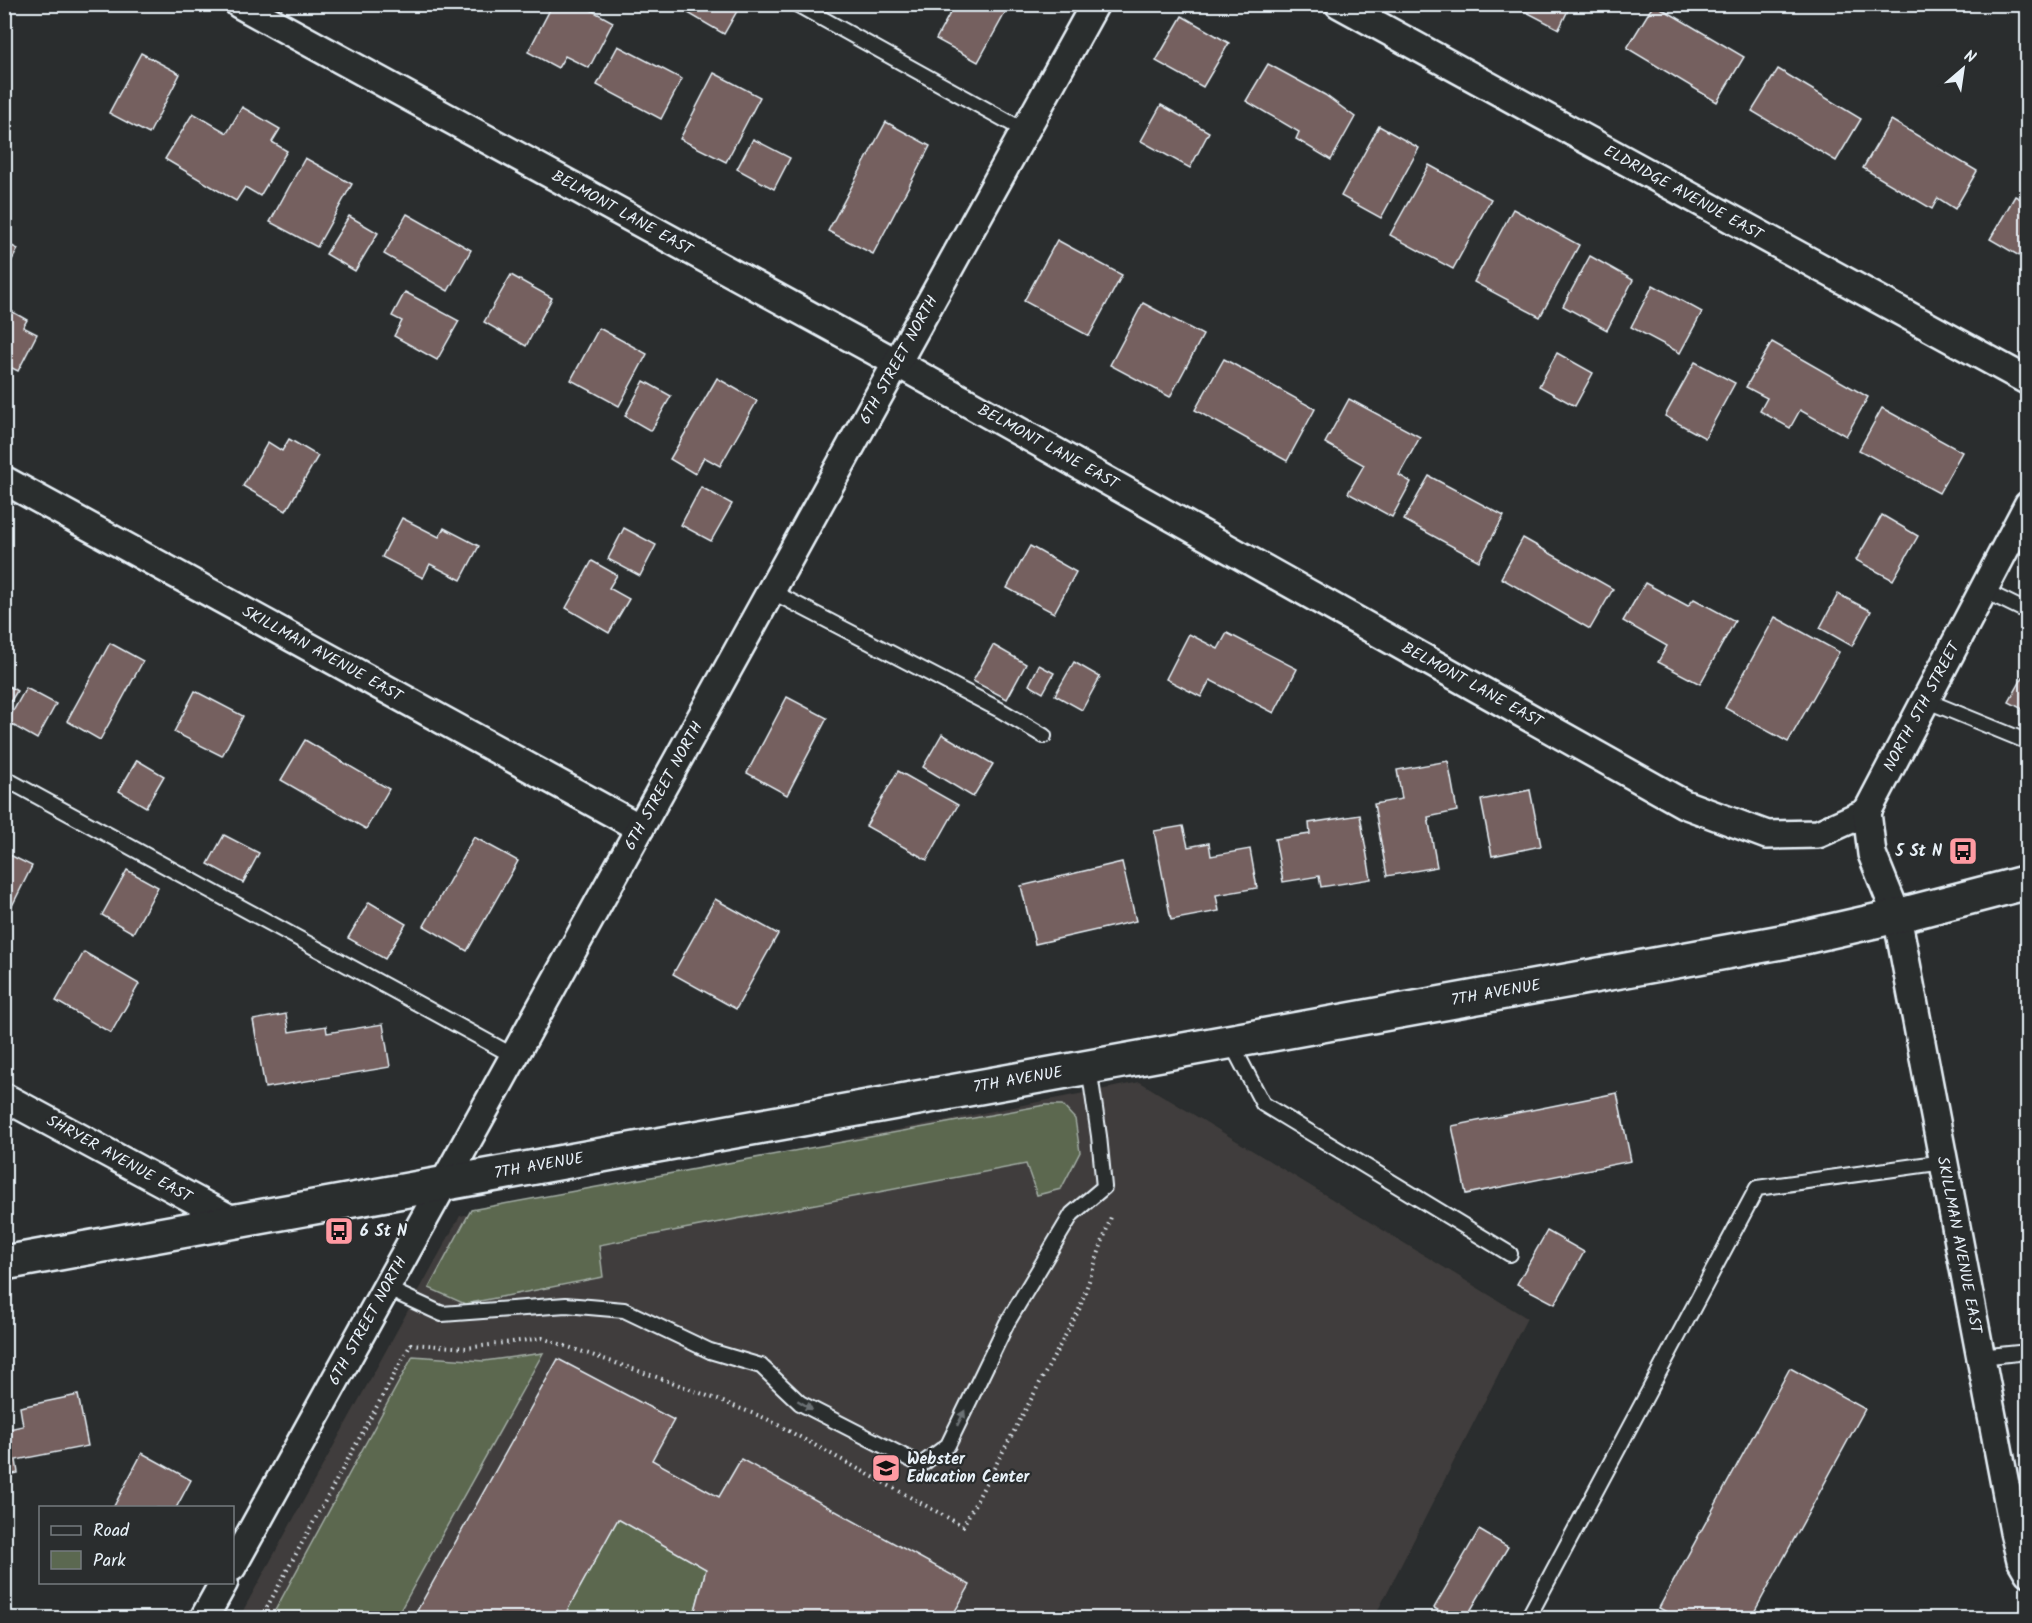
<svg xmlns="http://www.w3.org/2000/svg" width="2032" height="1623" font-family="Kalam,sans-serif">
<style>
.built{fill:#403d3c}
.green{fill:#5b6850;stroke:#a2aca4;stroke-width:1.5}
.building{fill:#74615e;stroke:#e8f1f8;stroke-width:1.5}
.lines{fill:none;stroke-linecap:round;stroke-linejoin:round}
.service-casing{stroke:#e8f1f8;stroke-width:18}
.minor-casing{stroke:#e8f1f8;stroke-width:32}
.tertiary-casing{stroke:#e8f1f8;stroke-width:38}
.path{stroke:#e8f1f8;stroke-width:4;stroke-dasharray:1.5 4.5;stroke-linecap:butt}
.service{stroke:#2a2d2e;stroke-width:14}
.minor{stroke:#2a2d2e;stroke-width:27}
.tertiary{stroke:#2a2d2e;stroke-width:33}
.oneway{fill:#6c7275}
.labels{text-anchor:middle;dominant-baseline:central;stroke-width:4.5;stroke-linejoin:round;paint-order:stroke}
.street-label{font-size:16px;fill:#e8f1f8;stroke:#2a2d2e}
.poi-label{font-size:16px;font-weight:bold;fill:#e8f1f8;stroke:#2a2d2e;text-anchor:start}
</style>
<rect width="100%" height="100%" fill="#2a2d2e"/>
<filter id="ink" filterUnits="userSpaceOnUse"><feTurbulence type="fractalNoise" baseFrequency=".0167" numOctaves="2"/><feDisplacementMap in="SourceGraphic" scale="12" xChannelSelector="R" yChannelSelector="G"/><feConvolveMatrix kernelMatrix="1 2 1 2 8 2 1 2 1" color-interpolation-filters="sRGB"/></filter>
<g filter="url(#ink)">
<polygon class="built" points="1140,1082 1527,1318 1374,1618 239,1618 460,1216"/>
<g class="green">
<polygon points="1045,1105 1062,1105 1075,1119 1080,1152 1061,1189 1037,1195 1026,1164 599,1245 603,1277 465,1304 429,1288 471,1210"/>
<polygon points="543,1353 396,1618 271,1618 413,1356 484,1361"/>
<polygon points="618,1519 706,1569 693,1618 563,1618"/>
</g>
<g class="building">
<polygon points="553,4 580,4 613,22 589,68 565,56 558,68 528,52"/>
<polygon points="693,4 741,4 724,34 688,13"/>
<polygon points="955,4 1010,4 978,62 936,39"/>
<polygon points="1511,4 1571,4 1559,29"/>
<polygon points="1654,4 1744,57 1717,102 1627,48"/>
<polygon points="1182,16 1229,43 1203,87 1156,61"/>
<polygon points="618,46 682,79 661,119 597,85"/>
<polygon points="141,53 180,74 149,134 109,113"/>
<polygon points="1268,64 1325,95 1355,117 1331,160 1296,139 1299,132 1246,101"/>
<polygon points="1778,69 1861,119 1836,161 1752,111"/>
<polygon points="714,73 760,97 726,162 680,139"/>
<polygon points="1161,105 1209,132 1190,168 1141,141"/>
<polygon points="242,107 280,129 272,142 287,151 260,196 245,187 236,201 165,159 193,113 227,133"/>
<polygon points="1891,120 1977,171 1955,209 1938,198 1932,209 1863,168"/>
<polygon points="886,122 930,146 873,254 828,231"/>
<polygon points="1379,126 1419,148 1381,218 1341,196"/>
<polygon points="753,139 790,158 774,189 737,169"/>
<polygon points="305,158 352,184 317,247 270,222"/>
<polygon points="1429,165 1491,199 1453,269 1390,235"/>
<polygon points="2015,196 2028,203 2028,261 1990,239"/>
<polygon points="1513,209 1579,245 1540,317 1474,282"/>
<polygon points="407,214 471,250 448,291 384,254"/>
<polygon points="349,216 378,233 355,271 326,254"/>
<polygon points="1057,240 1122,275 1089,336 1024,301"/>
<polygon points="4,242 18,249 4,274"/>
<polygon points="1590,256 1633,280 1607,330 1563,306"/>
<polygon points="511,275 552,298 526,346 484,322"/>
<polygon points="1653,285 1702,312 1680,353 1631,327"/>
<polygon points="405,292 459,321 437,360 394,336 402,321 392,316"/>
<polygon points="1143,303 1203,335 1170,397 1110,365"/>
<polygon points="4,307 27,320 23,327 37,334 18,371 4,364"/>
<polygon points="599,328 647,354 619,406 571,380"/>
<polygon points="1772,342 1868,397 1846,436 1800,410 1790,428 1760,411 1767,398 1746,387"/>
<polygon points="1557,353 1593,373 1575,406 1539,386"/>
<polygon points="1224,359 1315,409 1287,461 1195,410"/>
<polygon points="1695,362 1735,383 1705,438 1665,416"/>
<polygon points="717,378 757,401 720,466 704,457 695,474 670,459"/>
<polygon points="644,381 671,396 651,431 625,416"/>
<polygon points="1349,399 1420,437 1399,475 1411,482 1392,517 1348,493 1364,465 1325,443"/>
<polygon points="1882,408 1962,452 1939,493 1859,450"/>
<polygon points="289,439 318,456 286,511 243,486 268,442 282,451"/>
<polygon points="1429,476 1504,516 1479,561 1404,520"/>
<polygon points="701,487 732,504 711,541 681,525"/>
<polygon points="1882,515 1918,536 1893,580 1856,560"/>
<polygon points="402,518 439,537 444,528 479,546 461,580 430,564 423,578 382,557"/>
<polygon points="624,528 656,545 640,576 608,559"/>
<polygon points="1523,538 1613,589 1590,629 1501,578"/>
<polygon points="1030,546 1076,572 1054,613 1007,588"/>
<polygon points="592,561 617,575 609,588 629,599 609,633 566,608"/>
<polygon points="1645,583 1688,606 1694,599 1735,621 1700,684 1658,662 1667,646 1623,621"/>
<polygon points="1838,594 1871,611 1852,646 1820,628"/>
<polygon points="1775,617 1839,652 1788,742 1725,708"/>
<polygon points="1227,633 1297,669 1274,713 1210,680 1201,697 1166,679 1189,634 1218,649"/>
<polygon points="110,643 143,661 100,740 67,721"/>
<polygon points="993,645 1026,664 1007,699 973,681"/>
<polygon points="1074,662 1100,677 1082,710 1055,695"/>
<polygon points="1039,665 1054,673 1043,693 1029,685"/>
<polygon points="2028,668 2028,712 2009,702"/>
<polygon points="4,683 17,691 4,712"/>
<polygon points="26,688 56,704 37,739 7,722"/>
<polygon points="195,691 243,716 222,756 174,732"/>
<polygon points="787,697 827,718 787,795 747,773"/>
<polygon points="942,734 993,764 973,797 923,767"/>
<polygon points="305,740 389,789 366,829 281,780"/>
<polygon points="137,760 164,776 146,807 119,791"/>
<polygon points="1448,761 1457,811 1428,817 1437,867 1387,876 1374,804 1402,799 1397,770"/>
<polygon points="898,771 958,805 927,860 866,826"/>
<polygon points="1530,790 1541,846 1492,856 1481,800"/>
<polygon points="1360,815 1371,879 1321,887 1319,876 1283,882 1275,839 1310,834 1309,823"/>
<polygon points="1183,826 1188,847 1209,843 1211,856 1250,849 1257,888 1216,895 1219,911 1171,920 1154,831"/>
<polygon points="224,835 259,853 243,883 208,864"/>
<polygon points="474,837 518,861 467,951 424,926"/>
<polygon points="4,852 32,866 4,922"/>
<polygon points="1122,862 1136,921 1035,944 1021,886"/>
<polygon points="127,870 158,887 133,933 102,915"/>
<polygon points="715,899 778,934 736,1009 673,974"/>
<polygon points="369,902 406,924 385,959 348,938"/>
<polygon points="84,952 139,984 111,1033 56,1001"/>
<polygon points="286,1014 289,1032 326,1026 327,1033 383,1024 390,1067 265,1088 253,1020"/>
<polygon points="1617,1093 1631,1161 1466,1194 1452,1126"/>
<polygon points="1547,1231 1584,1252 1555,1304 1517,1284"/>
<polygon points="558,1359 674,1420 652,1460 719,1497 741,1459 970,1585 951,1618 693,1618 706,1569 618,1519 563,1618 413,1618"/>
<polygon points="1790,1368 1865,1409 1751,1618 1678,1618 1659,1608"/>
<polygon points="78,1395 88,1446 16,1460 18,1473 4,1476 4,1430 23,1426 20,1407"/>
<polygon points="142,1453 191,1480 176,1508 113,1508"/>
<polygon points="1479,1530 1508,1547 1466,1618 1451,1618 1434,1608"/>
</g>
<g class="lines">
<g class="service-casing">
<g id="service">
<polyline points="796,4 1025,131"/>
<polyline points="1983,590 2028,612"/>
<polyline points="771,591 1000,710 1044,736"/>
<polyline points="1925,700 2028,742"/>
<polyline points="4,778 514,1056"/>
<polyline points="1230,1041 1263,1104 1510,1254"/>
<polyline points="386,1288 442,1314 566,1305 624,1310 710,1351 761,1366 800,1403 921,1465 948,1445 1007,1323 1072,1214 1104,1187 1099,1136 1089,1067"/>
<polyline points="1980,1357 2028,1352"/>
<polyline points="1528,1618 1757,1188 1944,1162"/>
</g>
</g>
<g class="minor-casing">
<g id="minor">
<polyline points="239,4 897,363 1684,804 1767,835 1818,834 1867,812"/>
<polyline points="1339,4 2028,381"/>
<polyline points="4,480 640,828"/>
<polyline points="2028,505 1867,812 1872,854 1897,916 2014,1532 2021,1560 2028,1572"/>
<polyline points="4,1097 234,1221"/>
<polyline points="232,1567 1095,4"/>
<polyline points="204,1618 224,1582"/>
</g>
</g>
<g class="tertiary-casing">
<polyline id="tertiary" points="4,1263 1787,941 1897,916 2028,882"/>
</g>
<polyline class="path" points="261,1618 411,1344 467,1348 542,1338 674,1383 765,1418 963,1526 1079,1310 1112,1214"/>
<use href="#service" class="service"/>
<use href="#minor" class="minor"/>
<use href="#tertiary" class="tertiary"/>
</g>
<defs><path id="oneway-solid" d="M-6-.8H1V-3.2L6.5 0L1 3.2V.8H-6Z" transform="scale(1.5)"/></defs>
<g class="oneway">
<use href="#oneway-solid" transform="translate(805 1405) rotate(32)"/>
<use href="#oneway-solid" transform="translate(961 1418) rotate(-64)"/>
</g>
</g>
<defs>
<g id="bus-square" transform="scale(1.5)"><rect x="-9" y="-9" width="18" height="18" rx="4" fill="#ff9aa2" stroke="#2a2d2e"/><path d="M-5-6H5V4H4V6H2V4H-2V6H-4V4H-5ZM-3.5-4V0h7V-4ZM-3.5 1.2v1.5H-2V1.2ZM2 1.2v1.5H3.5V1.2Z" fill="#111"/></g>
<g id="school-square" transform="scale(1.5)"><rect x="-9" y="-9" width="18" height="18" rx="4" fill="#ff9aa2" stroke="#2a2d2e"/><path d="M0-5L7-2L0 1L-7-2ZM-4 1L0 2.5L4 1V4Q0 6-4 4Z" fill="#111"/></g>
</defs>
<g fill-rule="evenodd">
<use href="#bus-square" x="1963" y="851"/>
<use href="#bus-square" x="339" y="1231"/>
<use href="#school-square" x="886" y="1468"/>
</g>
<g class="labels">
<g class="street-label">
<text transform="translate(1683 193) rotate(29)">ELDRIDGE AVENUE EAST</text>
<text transform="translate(622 213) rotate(29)">BELMONT LANE EAST</text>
<text transform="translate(899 360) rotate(-61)">6TH STREET NORTH</text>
<text transform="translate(1048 447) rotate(29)">BELMONT LANE EAST</text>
<text transform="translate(322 654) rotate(29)">SKILLMAN AVENUE EAST</text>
<text transform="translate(1472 685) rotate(29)">BELMONT LANE EAST</text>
<text transform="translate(1922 707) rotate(-62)">NORTH 5TH STREET</text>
<text transform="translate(664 786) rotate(-61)">6TH STREET NORTH</text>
<text transform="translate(1496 993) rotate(-10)">7TH AVENUE</text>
<text transform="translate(1018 1080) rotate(-10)">7TH AVENUE</text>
<text transform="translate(119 1159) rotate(29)">SHRYER AVENUE EAST</text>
<text transform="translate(539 1166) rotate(-10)">7TH AVENUE</text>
<text transform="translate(1959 1245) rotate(79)">SKILLMAN AVENUE EAST</text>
<text transform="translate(368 1321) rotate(-61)">6TH STREET NORTH</text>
</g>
<g class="poi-label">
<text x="1942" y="851" text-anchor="end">5 St N</text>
<text x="360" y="1231">6 St N</text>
<text x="907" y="1459">Webster<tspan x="907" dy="18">Education Center</tspan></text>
</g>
</g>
<rect width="2032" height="1623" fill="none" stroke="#2a2d2e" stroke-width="24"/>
<rect x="12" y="12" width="2008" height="1599" fill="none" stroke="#e8f1f8" stroke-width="2" filter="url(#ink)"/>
<rect x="39" y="1506" width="195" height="78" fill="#2a2d2e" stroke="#767b7f" stroke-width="1.5"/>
<rect x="51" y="1526" width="30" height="9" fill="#2a2d2e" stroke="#767b7f" stroke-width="1.5"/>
<text x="93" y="1536" font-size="18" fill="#e8f1f8">Road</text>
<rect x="51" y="1551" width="30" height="18" fill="#5b6850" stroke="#767b7f" stroke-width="1.5"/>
<text x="93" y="1566" font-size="18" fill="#e8f1f8">Park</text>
<g transform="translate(1963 69) rotate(29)" stroke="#2a2d2e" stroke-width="4.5" paint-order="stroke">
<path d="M0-4.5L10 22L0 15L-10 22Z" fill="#e8f1f8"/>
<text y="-9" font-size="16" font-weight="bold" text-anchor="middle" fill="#e8f1f8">N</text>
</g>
</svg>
